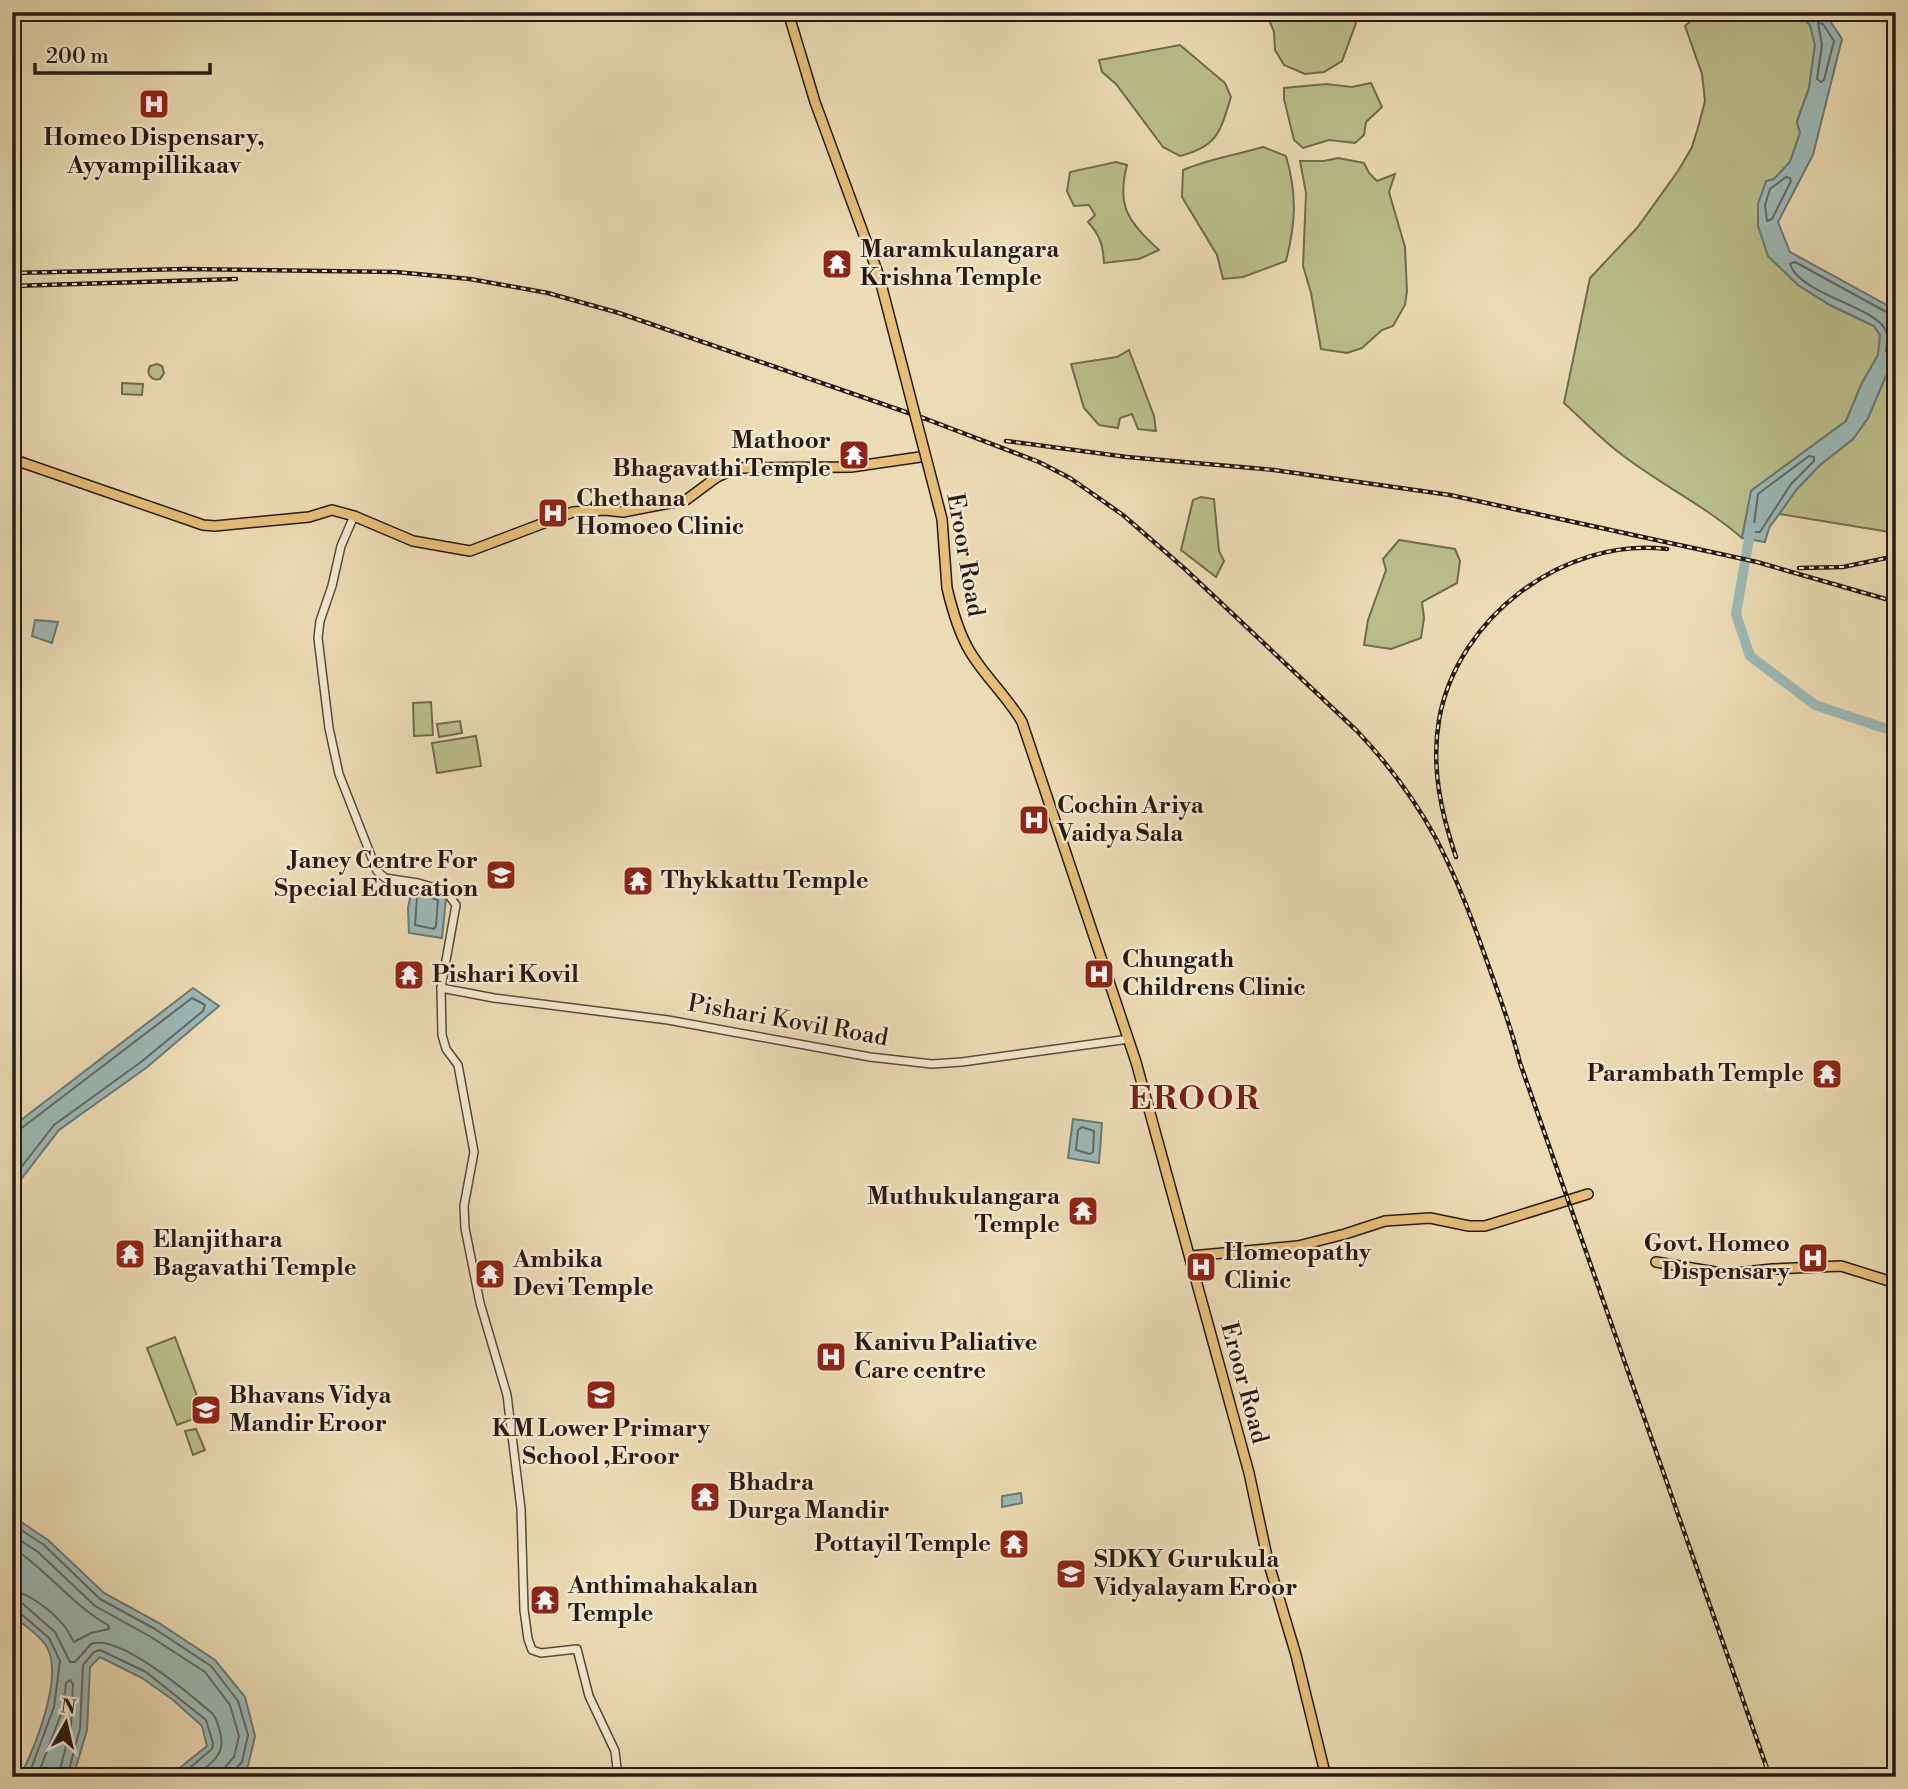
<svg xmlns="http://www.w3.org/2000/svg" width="1908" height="1789" font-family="'Libre Bodoni',serif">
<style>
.green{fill:#babf8c;stroke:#706d50;stroke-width:2}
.water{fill:#9cb9b7;stroke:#6d7a76;stroke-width:2}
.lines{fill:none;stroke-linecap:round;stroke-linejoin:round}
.shore{stroke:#616a66;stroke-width:2}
.river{stroke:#9cb9b7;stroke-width:10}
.minor-casing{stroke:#584b3c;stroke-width:10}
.major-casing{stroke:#261b14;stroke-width:12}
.minor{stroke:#f3e8cf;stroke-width:7}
.major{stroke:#e6be7a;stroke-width:9}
.rail-casing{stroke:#261b14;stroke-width:4.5}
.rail{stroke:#f3e8cf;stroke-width:2;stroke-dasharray:5;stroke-linecap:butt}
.major-bridge-casing{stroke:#261b14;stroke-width:12;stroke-linecap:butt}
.major-bridge{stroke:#e6be7a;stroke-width:9}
.labels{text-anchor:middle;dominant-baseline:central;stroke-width:5;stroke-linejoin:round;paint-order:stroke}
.poi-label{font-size:24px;font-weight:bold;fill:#261b14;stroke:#f3e8cf;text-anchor:start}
.street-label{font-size:24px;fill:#261b14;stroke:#f3e8cf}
.district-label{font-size:32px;font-weight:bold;letter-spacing:2px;fill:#7a1f14;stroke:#f3e8cf}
</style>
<rect width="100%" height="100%" fill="#ecdcb5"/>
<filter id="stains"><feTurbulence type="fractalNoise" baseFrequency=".00286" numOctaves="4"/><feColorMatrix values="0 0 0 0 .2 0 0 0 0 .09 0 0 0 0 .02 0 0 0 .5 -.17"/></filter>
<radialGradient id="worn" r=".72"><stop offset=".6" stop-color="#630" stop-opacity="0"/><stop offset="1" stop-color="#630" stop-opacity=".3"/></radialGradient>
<g class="green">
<polygon points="1266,12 1352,12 1356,23 1342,61 1324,72 1305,74 1284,65 1275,50 1274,32"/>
<path d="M1701,12h96l13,13 5,20 -6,43 -12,33 3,12 -10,29 -16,17 -6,77 30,29 32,20 44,21 6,9 -2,20 -16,28 -16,38 -94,69 -10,48c-38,-33 -81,-53 -121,-84 -20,-15 -38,-34 -57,-51l26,-125 47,-50 41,-57 14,-24 7,-23 6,-23 -3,-27 -17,-48z"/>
<path d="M1180,45l45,38 6,14c-11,35 -13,49 -51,59l-17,-9 -47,-63 -14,-12 -3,-12z"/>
<polygon points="1371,83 1382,107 1366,122 1364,135 1355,143 1329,140 1303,148 1294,140 1284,99 1284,88 1326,84 1352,87"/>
<path d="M1263,147l23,9c11,38 10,66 0,105l-43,16 -20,2 -6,-24 -35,-58 1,-27c26,-11 53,-15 80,-23z"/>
<polygon points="1338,158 1364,163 1369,173 1377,181 1395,174 1389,192 1405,247 1407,291 1405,305 1393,326 1382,330 1362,348 1347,353 1321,349 1311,293 1303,266 1306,193 1300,161 1324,161"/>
<path d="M1116,162l11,3c-11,42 2,57 32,85l-20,9 -35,4c-1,-18 -4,-28 -16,-41l7,-7 -6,-10 -15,1 -7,-15 3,-19z"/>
<polygon points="1129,350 1154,416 1156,431 1138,429 1132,414 1120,418 1118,428 1099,425 1084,408 1071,364 1117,357"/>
<polygon points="1896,352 1896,533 1779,514 1797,489 1820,465 1853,439 1868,418"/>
<path d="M157,364l5,2 2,7 -4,6c-9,2 -14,-5 -10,-13z"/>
<polygon points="122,383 143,384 142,395 122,394"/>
<polygon points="1201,497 1214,499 1219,551 1224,561 1216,577 1181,550 1193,500"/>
<polygon points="1399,540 1455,549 1460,561 1457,583 1422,602 1424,618 1421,638 1391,649 1364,645 1368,620 1386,570 1383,559"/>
<polygon points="431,702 433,735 414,736 413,703"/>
<polygon points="460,721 462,733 439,737 437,724"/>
<polygon points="476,736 481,766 437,773 432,743"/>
<polygon points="175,1337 204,1415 177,1425 147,1348"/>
<polygon points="196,1429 205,1450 193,1455 185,1431"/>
</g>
<g class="water">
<polygon points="1797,12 1824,12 1842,39 1813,155 1778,222 1790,252 1896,310 1896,352 1868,418 1853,439 1820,465 1797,489 1769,528 1765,542 1742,538 1751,491 1846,421 1862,383 1878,355 1880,335 1874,326 1830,305 1798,285 1768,256 1758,226 1758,204 1766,181 1774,179 1790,162 1800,133 1797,122 1809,88 1815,45 1810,25"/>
<polygon points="35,620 58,622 52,643 32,636"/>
<polygon points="419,886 441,892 446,898 442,938 409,933 408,908 412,888"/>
<polygon points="193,988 219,1006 146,1068 59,1130 12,1191 12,1127"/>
<polygon points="1073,1119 1102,1123 1099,1163 1068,1158"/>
<polygon points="1021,1493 1022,1503 1002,1507 1002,1496"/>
<path d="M12,1516l36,24 56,53 55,30 56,37 30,37 10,39 -7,30 -12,11h-75l16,-7 30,-24 -5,-20 -29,-26 -31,-22 -42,-21 -10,10 -3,63 -14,47h-53c15,-30 46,-104 25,-133 -8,-11 -23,-20 -33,-29z"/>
</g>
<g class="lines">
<g class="shore">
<polygon points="1818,23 1823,24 1834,41 1824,80 1821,82 1817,79 1822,45"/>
<polygon points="1786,177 1790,178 1791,181 1772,219 1767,221 1765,205 1770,189"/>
<path d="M1896,315l-6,-1 -95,-52 -5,2c10,32 92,43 97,70 1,5 -1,12 -1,17l10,1"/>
<polygon points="1809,456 1814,457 1814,461 1791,484 1760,532 1753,532 1758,494"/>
<polygon points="421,894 438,900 436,926 434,929 415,925 417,897"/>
<polygon points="1082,1127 1094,1131 1093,1152 1090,1154 1076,1150 1078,1130"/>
<polyline points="12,1132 19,1130 192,998 205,1005 203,1011 141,1062 54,1125 12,1179"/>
<polyline points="12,1524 44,1545 100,1599 155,1629 211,1666 238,1701 248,1735 242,1762 234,1770 232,1777"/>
<polyline points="12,1535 38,1552 95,1606 151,1637 205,1672 230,1705 239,1736 234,1757 226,1766 223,1777"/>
<path d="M12,1547c35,23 60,58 96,78l1,4 -18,4 -17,9c-3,-4 -5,-10 -9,-15 -10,-13 -36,-35 -53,-36"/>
<path d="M12,1602l11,2 32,28 15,30h5l16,-18c28,-11 100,51 122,70 5,7 6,14 8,22 4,21 -13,29 -27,41"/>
<polyline points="12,1610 19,1612 49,1638 60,1661 54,1707 28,1777"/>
<polyline points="37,1777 63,1709 66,1683 70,1680 73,1684 71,1727 58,1777"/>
<polyline points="67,1777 80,1729 83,1665 94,1652 100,1650 146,1672 206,1720 213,1743 212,1749 179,1777"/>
</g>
<polyline class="river" points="1751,527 1736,614 1750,656 1815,705 1896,732"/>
<g class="minor-casing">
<g id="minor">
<polyline points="354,516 341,546 332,586 320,621 318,638 329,728 339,774 377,871 385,878 418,883 446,891 456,905 441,988 442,1035 446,1049 458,1065 474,1152 464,1206 465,1228 480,1303 507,1395 521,1509 524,1610 528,1639 532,1650 541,1653 577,1649 589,1696 615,1751 618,1777"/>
<polyline points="441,988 494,998 668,1020 870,1057 932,1064 962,1062 1129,1039"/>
</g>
</g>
<g class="major-casing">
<g id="major">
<polyline points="788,12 815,102 879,276"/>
<polyline points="12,459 203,525 215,526 309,517 332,510 354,516 413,541 470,551 573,512 605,510 623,512 686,500 717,477 737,468 851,467 920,457"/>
<path d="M947,588c5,21 11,43 22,62 15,26 38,46 53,72l114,340 113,411 19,88 28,94 30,122"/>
<polyline points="1191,1256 1298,1246 1345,1234 1385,1221 1430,1218 1469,1226 1485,1226 1588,1194"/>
<polyline points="1656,1262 1727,1274 1772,1269 1841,1266 1889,1281 1896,1281"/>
</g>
</g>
<use href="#minor" class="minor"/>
<use href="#major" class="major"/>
<g class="rail-casing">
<g id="rail">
<path d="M12,273l173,-4 211,3 74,7 78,14 71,20 307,106 113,43 31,16 53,37 62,54 172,162c68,72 96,133 128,225 13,36 26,70 35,107l250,714"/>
<polyline points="12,286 236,279"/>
<polyline points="1006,441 1127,457 1274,470 1450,495 1757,562 1896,602"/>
<polyline points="1799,568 1843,567 1896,556"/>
<path d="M1456,857c-15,-44 -25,-90 -17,-137 18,-102 124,-183 228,-171"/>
</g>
</g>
<use href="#rail" class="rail"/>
<g class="major-bridge-casing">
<polyline id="major-bridge" points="879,276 942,519 947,588"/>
</g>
<use href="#major-bridge" class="major-bridge"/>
</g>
<defs>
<g id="hospital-square" transform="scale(1.575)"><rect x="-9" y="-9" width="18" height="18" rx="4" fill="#8f2418" stroke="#f3e8cf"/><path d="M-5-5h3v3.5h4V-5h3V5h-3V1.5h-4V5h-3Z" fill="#fff"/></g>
<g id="temple-square" transform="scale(1.575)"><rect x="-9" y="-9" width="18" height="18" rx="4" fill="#8f2418" stroke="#f3e8cf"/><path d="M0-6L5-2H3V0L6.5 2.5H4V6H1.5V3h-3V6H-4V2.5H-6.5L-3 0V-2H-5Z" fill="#fff"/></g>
<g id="school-square" transform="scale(1.575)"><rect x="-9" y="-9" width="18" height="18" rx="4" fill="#8f2418" stroke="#f3e8cf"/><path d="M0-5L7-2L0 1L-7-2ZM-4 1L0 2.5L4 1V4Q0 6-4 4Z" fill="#fff"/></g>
</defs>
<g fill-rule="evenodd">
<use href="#hospital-square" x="154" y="104"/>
<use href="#temple-square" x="837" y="264"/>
<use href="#temple-square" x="854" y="455"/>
<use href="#hospital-square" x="553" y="513"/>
<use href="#hospital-square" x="1034" y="820"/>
<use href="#school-square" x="501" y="875"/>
<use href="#temple-square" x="638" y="881"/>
<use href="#hospital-square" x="1099" y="974"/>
<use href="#temple-square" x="409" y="975"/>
<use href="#temple-square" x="1827" y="1074"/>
<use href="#temple-square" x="1083" y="1211"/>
<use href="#temple-square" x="130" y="1254"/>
<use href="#hospital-square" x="1813" y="1258"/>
<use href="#hospital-square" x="1201" y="1267"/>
<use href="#temple-square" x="490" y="1274"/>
<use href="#hospital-square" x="831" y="1357"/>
<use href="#school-square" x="601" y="1395"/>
<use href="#school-square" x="206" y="1410"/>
<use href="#temple-square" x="705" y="1497"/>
<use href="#temple-square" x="1014" y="1544"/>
<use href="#school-square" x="1071" y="1574"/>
<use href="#temple-square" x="545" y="1600"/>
</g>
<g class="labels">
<g class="poi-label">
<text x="154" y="138" text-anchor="middle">Homeo Dispensary,<tspan x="154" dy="28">Ayyampillikaav</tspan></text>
<text x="860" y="250">Maramkulangara<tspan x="860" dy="28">Krishna Temple</tspan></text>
<text x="831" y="441" text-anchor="end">Mathoor<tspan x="831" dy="28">Bhagavathi Temple</tspan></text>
<text x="576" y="499">Chethana<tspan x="576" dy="28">Homoeo Clinic</tspan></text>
<text x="1057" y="806">Cochin Ariya<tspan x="1057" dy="28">Vaidya Sala</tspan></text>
<text x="478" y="861" text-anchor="end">Janey Centre For<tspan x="478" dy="28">Special Education</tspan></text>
<text x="661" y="881">Thykkattu Temple</text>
<text x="1122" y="960">Chungath<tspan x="1122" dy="28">Childrens Clinic</tspan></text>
<text x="432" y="975">Pishari Kovil</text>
<text x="1804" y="1074" text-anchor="end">Parambath Temple</text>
<text x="1060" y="1197" text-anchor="end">Muthukulangara<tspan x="1060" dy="28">Temple</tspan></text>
<text x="153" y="1240">Elanjithara<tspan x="153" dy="28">Bagavathi Temple</tspan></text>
<text x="1790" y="1244" text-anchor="end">Govt. Homeo<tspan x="1790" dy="28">Dispensary</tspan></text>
<text x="1224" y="1253">Homeopathy<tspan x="1224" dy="28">Clinic</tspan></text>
<text x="513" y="1260">Ambika<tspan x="513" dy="28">Devi Temple</tspan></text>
<text x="854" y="1343">Kanivu Paliative<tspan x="854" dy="28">Care centre</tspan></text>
<text x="229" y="1396">Bhavans Vidya<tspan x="229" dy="28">Mandir Eroor</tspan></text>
<text x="601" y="1429" text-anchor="middle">KM Lower Primary<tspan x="601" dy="28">School ,Eroor</tspan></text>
<text x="728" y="1483">Bhadra<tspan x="728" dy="28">Durga Mandir</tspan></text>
<text x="991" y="1544" text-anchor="end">Pottayil Temple</text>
<text x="1094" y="1560">SDKY Gurukula<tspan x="1094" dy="28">Vidyalayam Eroor</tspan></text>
<text x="568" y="1586">Anthimahakalan<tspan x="568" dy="28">Temple</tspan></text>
</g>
<g class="street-label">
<text transform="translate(965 555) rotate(80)">Eroor Road</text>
<text transform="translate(788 1021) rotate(10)">Pishari Kovil Road</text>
<text transform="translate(1244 1383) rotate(75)">Eroor Road</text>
</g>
<g class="district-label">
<text x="1195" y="1099">EROOR</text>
</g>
</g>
<rect width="1908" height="1789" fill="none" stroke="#ecdcb5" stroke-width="42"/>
<rect x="14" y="14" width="1880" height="1761" fill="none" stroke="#261b14" stroke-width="3.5"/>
<rect x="21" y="21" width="1866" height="1747" fill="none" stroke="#261b14" stroke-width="2"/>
<g transform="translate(66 1723) rotate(8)" stroke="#f3e8cf" stroke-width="5" paint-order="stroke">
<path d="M0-5L12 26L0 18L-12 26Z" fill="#261b14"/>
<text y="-10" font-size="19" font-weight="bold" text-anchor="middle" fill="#261b14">N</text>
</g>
<path d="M35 63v10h175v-10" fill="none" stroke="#261b14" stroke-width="3.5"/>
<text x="46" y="63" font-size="21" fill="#261b14" stroke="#f3e8cf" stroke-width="5" paint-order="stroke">200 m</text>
<rect width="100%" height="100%" filter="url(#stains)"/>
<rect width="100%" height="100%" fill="url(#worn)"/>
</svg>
